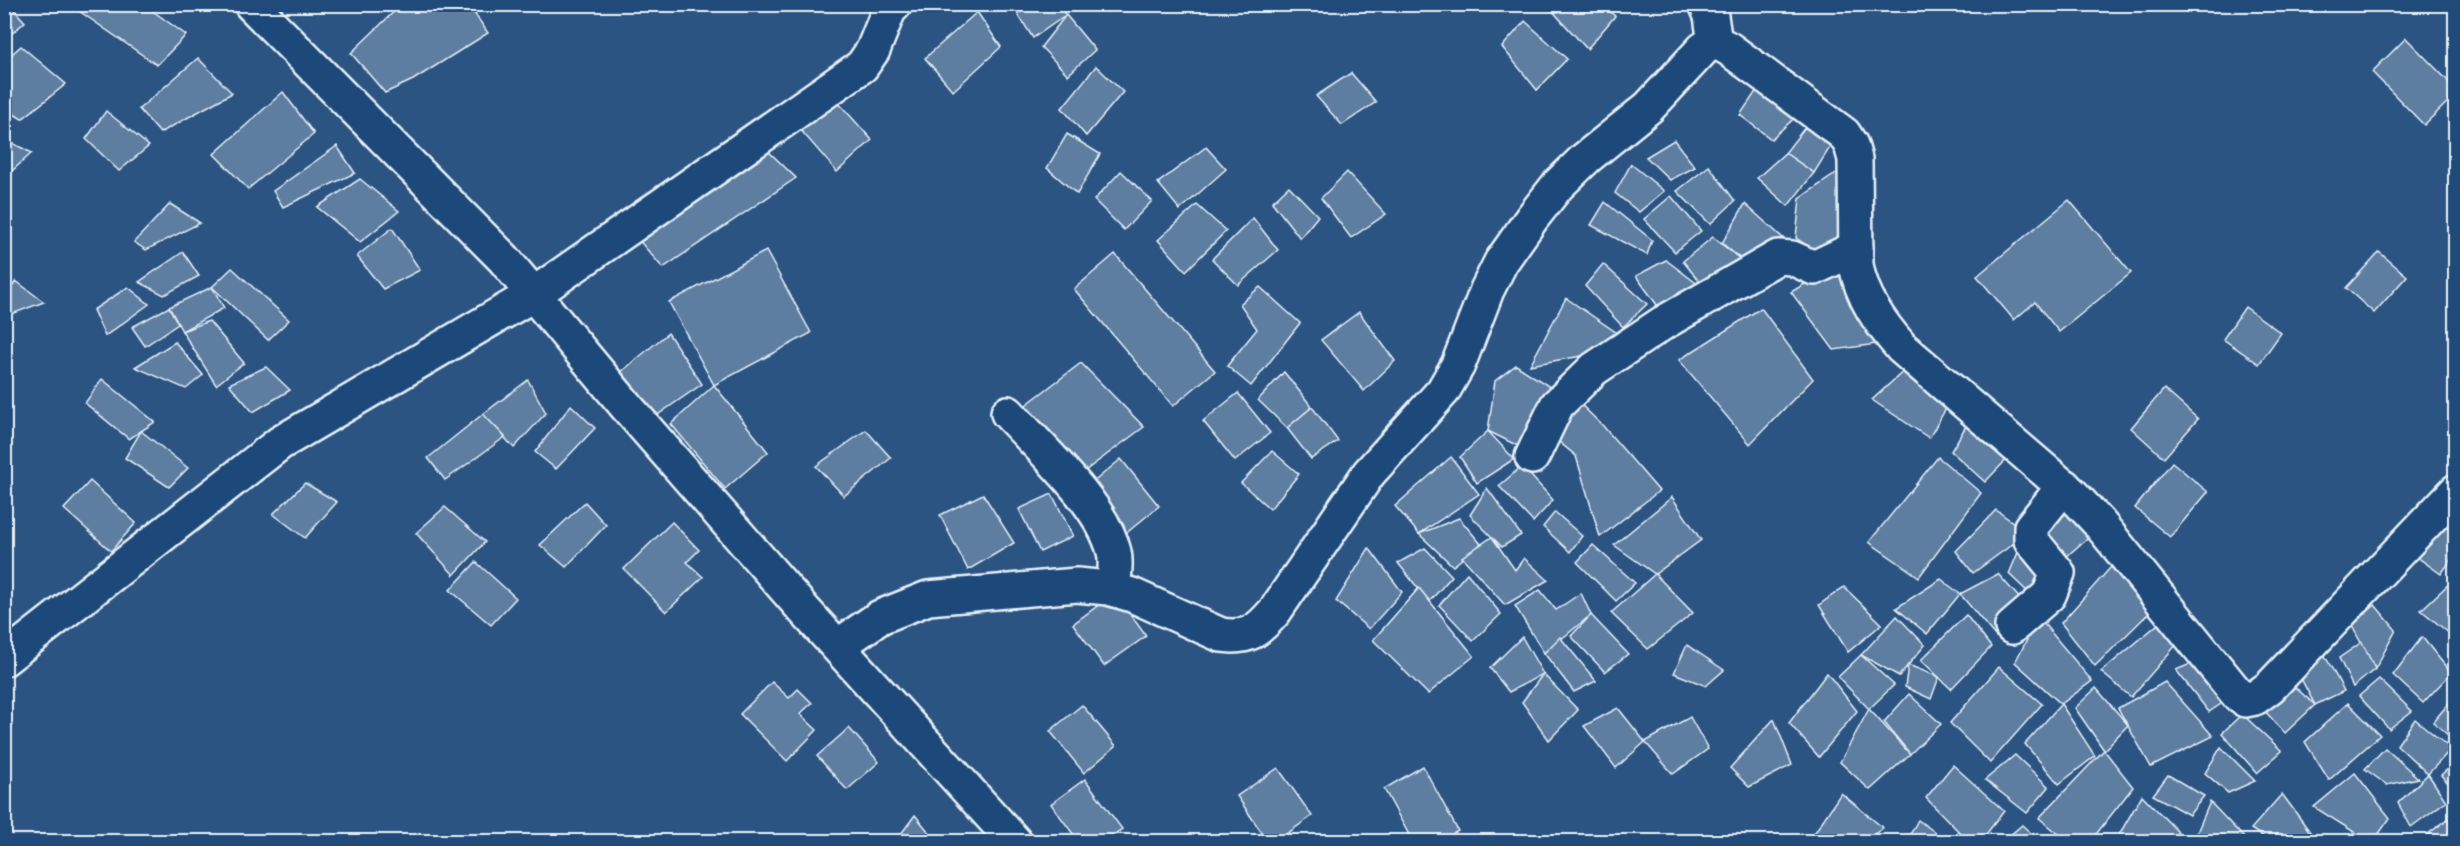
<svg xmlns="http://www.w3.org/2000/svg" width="2460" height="846" font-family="'Gochi Hand',sans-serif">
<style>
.building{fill:#5d7da1;stroke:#e8f1f8;stroke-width:1.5}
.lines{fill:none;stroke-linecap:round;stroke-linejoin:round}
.minor-casing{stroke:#e8f1f8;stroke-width:38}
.minor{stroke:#1f4a7a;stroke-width:33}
</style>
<rect width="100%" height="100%" fill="#2b5482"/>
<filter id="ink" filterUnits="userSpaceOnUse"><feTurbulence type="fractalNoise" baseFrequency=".0167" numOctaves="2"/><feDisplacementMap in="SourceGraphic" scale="12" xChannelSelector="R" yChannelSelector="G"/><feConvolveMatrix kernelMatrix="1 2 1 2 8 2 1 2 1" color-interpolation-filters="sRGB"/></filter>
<g filter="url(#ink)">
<g class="building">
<polygon points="4,4 9,4 25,22 4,40"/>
<polygon points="81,4 143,4 186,35 157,65 79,11"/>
<polygon points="402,4 468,4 488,33 413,80 385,93 351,53"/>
<polygon points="1056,4 1066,15 1033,38 1012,5"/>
<polygon points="1553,4 1602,4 1615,16 1587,49 1549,7"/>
<polygon points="977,12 1001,47 953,91 925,58"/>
<polygon points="1066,15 1095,50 1068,75 1041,47"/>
<polygon points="1525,21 1567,59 1537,90 1502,47"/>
<polygon points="2406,38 2456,89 2456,94 2424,125 2372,72"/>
<polygon points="21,46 66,84 22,119 4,108 4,61"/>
<polygon points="198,58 232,93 160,133 139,109"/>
<polygon points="1096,66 1123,92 1086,136 1062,108"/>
<polygon points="1351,73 1376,102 1342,125 1316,96"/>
<polygon points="1761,84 1799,114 1771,139 1740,115"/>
<polygon points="283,92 314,134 248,189 214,154"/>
<polygon points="836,100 872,140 837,172 798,127"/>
<polygon points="106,111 149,146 119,171 86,139"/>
<polygon points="1809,122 1834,141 1814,173 1785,153"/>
<polygon points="1067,134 1100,154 1077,194 1047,168"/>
<polygon points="4,139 32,153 4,178"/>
<polygon points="1674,140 1695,167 1670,180 1646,157"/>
<polygon points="337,146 355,173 283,207 273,191"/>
<polygon points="1206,147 1226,169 1180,210 1158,183"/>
<polygon points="766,149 796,178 663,268 636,237"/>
<polygon points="1785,153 1814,173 1788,206 1757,178"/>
<polygon points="1855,161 1847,243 1824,257 1796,238 1800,198"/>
<polygon points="1631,164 1664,191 1639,212 1615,193"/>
<polygon points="1709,166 1735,201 1710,224 1677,191"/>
<polygon points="1121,171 1152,201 1124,230 1094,200"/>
<polygon points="1347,172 1386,214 1351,238 1321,198"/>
<polygon points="360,179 399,211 360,242 317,207"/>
<polygon points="1289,186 1318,216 1300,238 1272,202"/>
<polygon points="1671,196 1701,231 1675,252 1644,219"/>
<polygon points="2069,200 2131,273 2059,332 2035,302 2014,320 1977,276"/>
<polygon points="1605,202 1652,240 1647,255 1591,225"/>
<polygon points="170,204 200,223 146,250 134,242"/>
<polygon points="1745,204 1784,239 1751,268 1722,243"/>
<polygon points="1197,205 1226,231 1186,271 1158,240"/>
<polygon points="1253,218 1278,250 1238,285 1212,259"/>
<polygon points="392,228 420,270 383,289 357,256"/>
<polygon points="1713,237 1751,268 1708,292 1683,261"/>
<polygon points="766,251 811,333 714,385 669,302"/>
<polygon points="183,252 199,276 164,295 139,282"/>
<polygon points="2379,252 2407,276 2374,313 2346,288"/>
<polygon points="1115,254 1215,371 1173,406 1074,289"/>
<polygon points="1666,260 1708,292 1660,309 1636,276"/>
<polygon points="1844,261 1884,343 1834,350 1791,292"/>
<polygon points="1603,264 1647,304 1623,327 1585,286"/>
<polygon points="232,268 289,320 268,340 212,287"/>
<polygon points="16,281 44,302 12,314 4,308 4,298"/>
<polygon points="128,287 149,304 105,336 93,310"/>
<polygon points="212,287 224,308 182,331 169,307"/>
<polygon points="1260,287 1300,323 1251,386 1227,366 1257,329 1240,304"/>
<polygon points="1566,298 1623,337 1599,353 1530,365"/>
<polygon points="169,307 178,324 145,346 132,327"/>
<polygon points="2245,307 2281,333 2259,364 2223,339"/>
<polygon points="1761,308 1813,379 1750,444 1679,360"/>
<polygon points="1359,312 1395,361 1364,391 1321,340"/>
<polygon points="209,321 244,363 216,385 182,331"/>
<polygon points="668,333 702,384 656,416 621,372"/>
<polygon points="175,342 203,375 186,389 135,367"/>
<polygon points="1081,363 1144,427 1078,476 1014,414"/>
<polygon points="1516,365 1556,391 1524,449 1488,431 1495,381"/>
<polygon points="266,367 290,390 253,412 229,384"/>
<polygon points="1907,368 1948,405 1929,438 1872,400"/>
<polygon points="1284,372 1312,407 1287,428 1258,400"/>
<polygon points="102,379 155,422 129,439 85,403"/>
<polygon points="528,380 546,413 514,448 483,414"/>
<polygon points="714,385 768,452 725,489 671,424"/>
<polygon points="2164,389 2198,419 2164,458 2131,428"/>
<polygon points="1238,393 1270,433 1235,461 1203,421"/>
<polygon points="1572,396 1603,426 1659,491 1600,537 1576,456 1552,436"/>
<polygon points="571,405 595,428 556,469 535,452"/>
<polygon points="1312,407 1338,441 1311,459 1287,428"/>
<polygon points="483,414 505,437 445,480 428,458"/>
<polygon points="1969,421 2009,457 1985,482 1951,451"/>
<polygon points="866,430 891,458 844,496 816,466"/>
<polygon points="141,431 188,468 169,487 125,458"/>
<polygon points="1488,431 1514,459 1477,483 1460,457"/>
<polygon points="1272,451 1299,474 1270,509 1241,483"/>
<polygon points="1451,457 1479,494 1419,534 1395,506"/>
<polygon points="1938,457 1981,493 1919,577 1869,542"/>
<polygon points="1121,459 1159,506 1124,535 1085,489"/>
<polygon points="2172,462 2208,492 2170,537 2135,508"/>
<polygon points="1522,466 1553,500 1533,522 1499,486"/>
<polygon points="90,481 136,523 111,551 64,509"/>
<polygon points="305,483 337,502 305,538 273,514"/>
<polygon points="1487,488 1521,535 1502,547 1470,515"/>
<polygon points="983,494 1014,543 968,570 940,515"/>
<polygon points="1052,494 1073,536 1040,552 1019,509"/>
<polygon points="1672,497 1701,540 1655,574 1614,545"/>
<polygon points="2061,501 2094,532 2066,557 2034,531"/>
<polygon points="585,502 606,525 566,567 540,545"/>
<polygon points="445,507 485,542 454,575 416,533"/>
<polygon points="1996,510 2028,533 1973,573 1956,551"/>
<polygon points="1555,512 1582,536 1570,552 1543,527"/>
<polygon points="1459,518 1481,544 1453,566 1419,534"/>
<polygon points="672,522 699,550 687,562 703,577 666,612 624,569"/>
<polygon points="2441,523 2456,532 2456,553 2441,574 2417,557"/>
<polygon points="1492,537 1515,570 1524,558 1548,580 1505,605 1462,557"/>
<polygon points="1593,545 1635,583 1616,601 1577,562"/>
<polygon points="1369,548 1402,592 1369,629 1336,601"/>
<polygon points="1425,548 1452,576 1429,602 1398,563"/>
<polygon points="2019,550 2052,575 2033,597 2009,574"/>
<polygon points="476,562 516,598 491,625 450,590"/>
<polygon points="2111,567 2153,609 2095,666 2061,623"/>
<polygon points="1467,573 1501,614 1473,641 1439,605"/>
<polygon points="1655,574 1693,613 1648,649 1611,613"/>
<polygon points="1998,574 2022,601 1996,637 1960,594"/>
<polygon points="1941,579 1960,594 1927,634 1896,608"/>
<polygon points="2452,581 2456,585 2456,639 2421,610"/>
<polygon points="1844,587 1882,624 1848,652 1819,605"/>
<polygon points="1419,588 1474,656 1428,694 1373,640"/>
<polygon points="1540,590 1556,610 1581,593 1591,615 1544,653 1515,606"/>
<polygon points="1115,593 1146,636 1104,666 1073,624"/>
<polygon points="2375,605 2396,630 2375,669 2352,626"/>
<polygon points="1591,615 1628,654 1605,672 1571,636"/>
<polygon points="1966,615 1991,647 1951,689 1921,660"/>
<polygon points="1897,616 1925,645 1899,676 1861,655"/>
<polygon points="2039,618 2092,681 2061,704 2015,662"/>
<polygon points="2163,620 2177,644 2131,697 2101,672"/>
<polygon points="1522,637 1543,674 1509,692 1490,668"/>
<polygon points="1560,637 1596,681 1574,692 1544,653"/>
<polygon points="2422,637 2451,673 2423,703 2393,675"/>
<polygon points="2362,642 2375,669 2353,687 2339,658"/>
<polygon points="1687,645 1724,670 1706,686 1674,673"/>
<polygon points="2324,654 2344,691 2315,705 2298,673"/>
<polygon points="1861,655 1894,685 1869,709 1838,677"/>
<polygon points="2193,663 2230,698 2209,712 2176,670"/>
<polygon points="1908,665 1939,677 1931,699 1905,687"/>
<polygon points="1999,667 2042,704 1990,763 1950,723"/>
<polygon points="1827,673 1857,711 1819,757 1789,723"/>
<polygon points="1543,674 1578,710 1549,740 1522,702"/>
<polygon points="2379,679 2412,711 2389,729 2359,696"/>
<polygon points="2288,681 2315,705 2285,733 2263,709"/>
<polygon points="772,682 789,698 798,689 812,703 800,714 817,730 787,761 740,714"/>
<polygon points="2165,682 2213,736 2151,767 2118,708"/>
<polygon points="2096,688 2128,725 2104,750 2075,708"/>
<polygon points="1909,694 1941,724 1910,754 1884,722"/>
<polygon points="2456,695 2456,742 2433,722"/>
<polygon points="2348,703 2380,735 2329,780 2305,742"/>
<polygon points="2061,704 2095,756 2059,784 2025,744"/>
<polygon points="1082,705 1116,746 1084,773 1050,731"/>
<polygon points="1618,708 1645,742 1616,768 1584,726"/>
<polygon points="1869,709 1910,754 1870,790 1840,762"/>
<polygon points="2242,714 2282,751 2257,773 2222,733"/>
<polygon points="1690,717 1708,749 1673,774 1645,742"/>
<polygon points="1774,719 1792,765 1749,787 1730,768"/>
<polygon points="2415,719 2451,749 2428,774 2397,745"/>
<polygon points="849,728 879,762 847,790 817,756"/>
<polygon points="2221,747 2255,781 2228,793 2205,773"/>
<polygon points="2385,748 2418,778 2387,785 2365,769"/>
<polygon points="2104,750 2133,787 2090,842 2069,842 2039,818"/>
<polygon points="2015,755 2049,787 2027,813 1985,780"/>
<polygon points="2456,762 2456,792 2441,775"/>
<polygon points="1953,765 2004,811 1980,842 1969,842 1926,798"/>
<polygon points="1423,766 1458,831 1438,842 1413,842 1384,789"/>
<polygon points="1278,768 1312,816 1275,842 1268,842 1237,796"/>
<polygon points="2355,773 2390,818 2373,842 2370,842 2314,807"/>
<polygon points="2428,774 2446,801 2411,827 2398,803"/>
<polygon points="2168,775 2204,796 2189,815 2153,795"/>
<polygon points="1085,779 1122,829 1105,842 1079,842 1051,804"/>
<polygon points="1841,793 1883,828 1863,842 1824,842 1813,835"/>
<polygon points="2282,794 2313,836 2306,842 2271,842 2251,829"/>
<polygon points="2142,795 2178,832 2168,842 2116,840"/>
<polygon points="2210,802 2248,842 2201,842 2195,837"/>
<polygon points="2456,813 2456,842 2441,842 2428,834"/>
<polygon points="915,815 937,842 895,842"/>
<polygon points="1918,820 1949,842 1906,842"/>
<polygon points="2022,825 2041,842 2002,842"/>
</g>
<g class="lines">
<g class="minor-casing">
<g id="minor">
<polyline points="251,4 504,259 627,407 804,610 1015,842"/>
<polyline points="1706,4 1711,16 1715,43"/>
<path d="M1008,413c33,36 95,92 106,139 3,12 0,26 -1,37"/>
<polyline points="1532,457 1557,405 1594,369 1663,323 1778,257 1792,258 1814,268 1856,248"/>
<polyline points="2012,627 2049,595 2058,573 2031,540 2031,527 2064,486"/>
<path d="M838,646l42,-29 48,-19 149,-13 31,3 24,7 89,40c27,4 37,-4 54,-24l94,-138 74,-82 15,-26 29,-75 14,-28 31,-44 26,-33 28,-27 63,-51 54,-58c10,-8 16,-6 26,0l115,85 7,11 4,14 1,106c6,33 24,58 46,83l169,145 28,30 140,173 6,4 10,-2 15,-11 186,-196"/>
<polyline points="4,659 280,443 534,294 862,66 873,50 889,10 895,4"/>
</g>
</g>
<use href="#minor" class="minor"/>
</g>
</g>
<rect width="2460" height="846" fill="none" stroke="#1f4a7a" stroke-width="24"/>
<rect x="12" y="12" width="2436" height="822" fill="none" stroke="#e8f1f8" stroke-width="2" filter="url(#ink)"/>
</svg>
